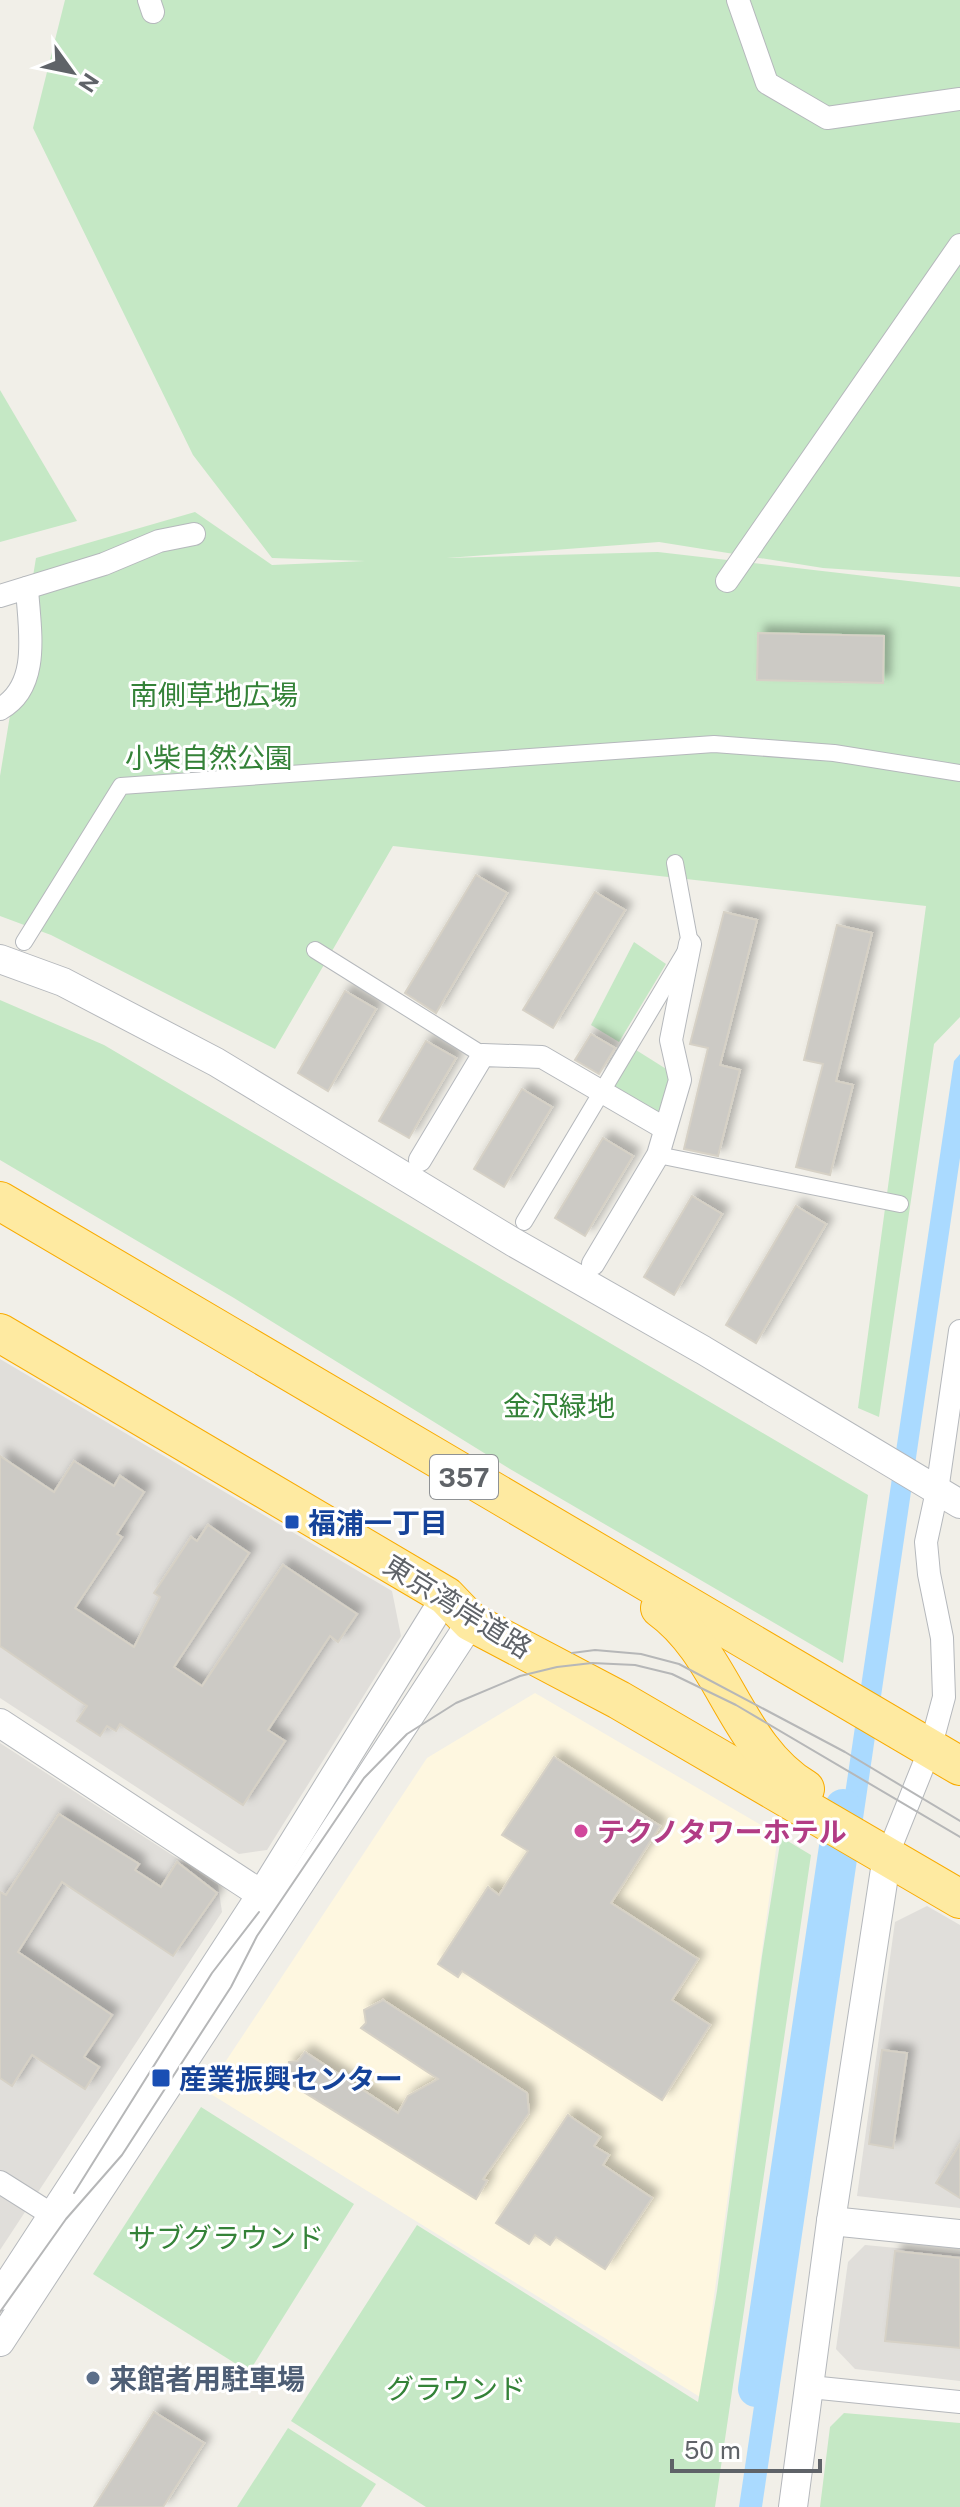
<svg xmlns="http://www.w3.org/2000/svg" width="960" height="2507" font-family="'Public Sans','Noto Sans JP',sans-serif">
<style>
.commercial{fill:#fef7e0}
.industrial{fill:#e0deda}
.green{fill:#c5e8c5}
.water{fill:#aadaff}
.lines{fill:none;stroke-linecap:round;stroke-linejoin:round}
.river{stroke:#aadaff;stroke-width:36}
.building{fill:#cccac5;stroke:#d6d1c6;stroke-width:2;filter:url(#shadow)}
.pedestrian-casing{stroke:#b5b8bc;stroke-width:18}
.minor-casing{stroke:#b5b8bc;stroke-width:24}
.tertiary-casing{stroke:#b5b8bc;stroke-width:30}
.trunk-casing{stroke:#f9ab00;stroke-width:40}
.pedestrian{stroke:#fff;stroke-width:16}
.minor{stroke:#fff;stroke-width:22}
.tertiary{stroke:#fff;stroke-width:28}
.trunk{stroke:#feeaa1;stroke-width:38}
.tram{stroke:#b6b7b8;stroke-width:2}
.transit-dot{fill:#1a4fb4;stroke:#fff;stroke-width:3}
.hotel-dot{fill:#d1479c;stroke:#fff;stroke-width:3}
.service-dot{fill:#5c6f8a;stroke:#fff;stroke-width:3}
.labels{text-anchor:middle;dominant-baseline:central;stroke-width:6;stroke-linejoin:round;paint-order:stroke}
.shield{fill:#fff;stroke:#8f9295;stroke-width:2}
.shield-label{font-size:26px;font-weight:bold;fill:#5f6368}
.park-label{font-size:28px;fill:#348238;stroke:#fff}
.transit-label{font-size:28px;font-weight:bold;fill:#164399;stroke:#fff;text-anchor:start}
.street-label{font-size:28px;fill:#5f6368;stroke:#fff}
.hotel-label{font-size:28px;font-weight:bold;fill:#b23c85;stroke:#fff;text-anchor:start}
.service-label{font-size:28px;font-weight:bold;fill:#4e5e75;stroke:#fff;text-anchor:start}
</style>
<defs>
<filter id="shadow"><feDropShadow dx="7" dy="-7" stdDeviation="4" flood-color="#0004"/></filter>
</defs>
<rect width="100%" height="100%" fill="#f1efe8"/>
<polygon class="commercial" points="535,1693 778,1835 700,2397 206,2091 427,1758"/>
<g class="industrial">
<polygon points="0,1359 392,1591 401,1636 267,1850 239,1854 0,1698"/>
<polygon points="0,1743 218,1885 222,1912 0,2250"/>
<polygon points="927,1906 960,1925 960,2208 857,2196 895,1922"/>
<polygon points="865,2245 960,2254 960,2381 855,2369 836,2349 848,2262"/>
</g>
<g class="green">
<polygon points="65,0 960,0 960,577 823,568 659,542 447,558 658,552 960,587 960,1017 934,1044 879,1417 858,1408 926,906 393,846 275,1049 51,935 0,916 0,776 36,558 195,512 272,565 365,561 272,558 193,455 33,128"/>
<polygon points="0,390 77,521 0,542"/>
<polygon points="634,942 666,964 619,1042 591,1025"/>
<polygon points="0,1000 104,1045 868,1495 843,1663 510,1469 234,1298 0,1160"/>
<polygon points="636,1050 671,1072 662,1114 614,1086"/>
<polygon points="781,1837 811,1855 715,2507 426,2507 291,2421 417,2225 698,2402 717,2291 762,1956"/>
<polygon points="201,2107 354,2204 249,2372 93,2274"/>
<polygon points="844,2413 960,2423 960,2507 820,2507 830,2427"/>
<polygon points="288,2428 376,2484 361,2507 237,2507"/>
</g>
<polygon class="water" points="960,1054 960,1158 762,2507 739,2507 954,1061"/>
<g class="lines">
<polyline class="river" points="756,2389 843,1807"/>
</g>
<g class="building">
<polygon points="758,633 884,636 883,683 757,680"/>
<polygon points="476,875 507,893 436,1013 405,993"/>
<polygon points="595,892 625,910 553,1028 523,1010"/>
<polygon points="724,912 757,920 720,1065 740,1070 718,1156 684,1149 708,1048 690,1044"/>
<polygon points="837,925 872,933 836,1081 853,1085 830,1175 796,1167 823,1064 804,1060"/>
<polygon points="345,991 376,1009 328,1091 298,1073"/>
<polygon points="591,1034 615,1048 599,1074 575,1060"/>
<polygon points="426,1041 456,1058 409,1138 379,1121"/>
<polygon points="522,1089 552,1107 504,1187 474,1169"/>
<polygon points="603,1138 633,1156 585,1236 555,1218"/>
<polygon points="692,1196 722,1214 674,1295 644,1277"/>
<polygon points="796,1206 826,1224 756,1343 726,1325"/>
<polygon points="0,1456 54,1492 74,1461 114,1486 120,1476 144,1492 117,1534 122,1537 75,1608 134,1647 160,1597 154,1593 191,1537 197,1541 208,1525 249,1553 174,1667 202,1686 283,1565 357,1614 338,1642 330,1636 268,1730 285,1741 243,1805 120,1724 116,1731 107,1726 100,1736 77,1721 87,1706 0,1646"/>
<polygon points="554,1757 660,1826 611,1903 698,1959 672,2000 710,2025 662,2100 462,1971 458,1977 438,1964 488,1887 499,1895 528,1851 502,1835"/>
<polygon points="59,1814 139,1864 135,1870 161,1887 177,1862 217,1893 173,1956 62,1882 18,1952 112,2015 84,2057 99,2067 85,2089 32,2055 12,2086 0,2078 0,1892 6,1895"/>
<polygon points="383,2000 527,2093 529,2113 483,2179 487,2181 476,2199 286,2081 289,2062 298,2061 305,2052 398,2113 408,2096 438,2079 361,2028 366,2023 364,2010"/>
<polygon points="882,2050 907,2053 893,2148 869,2144"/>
<polygon points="568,2115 600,2137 594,2146 609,2155 603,2165 652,2198 605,2269 556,2237 550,2245 535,2235 529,2244 496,2223"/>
<polygon points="960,2144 960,2198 936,2183"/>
<polygon points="895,2251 960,2258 960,2348 885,2341"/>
<polygon points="154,2412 204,2443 163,2507 94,2507"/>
</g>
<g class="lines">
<g class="pedestrian-casing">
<g id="pedestrian">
<polyline points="24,942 121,786 714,744 834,753 960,773"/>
<polyline points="315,950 483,1055"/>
<polyline points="658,1155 900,1204"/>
<polyline points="524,1222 690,944 675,863"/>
</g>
</g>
<g class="minor-casing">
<g id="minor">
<polyline points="149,0 153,12"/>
<polyline points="738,0 767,83 827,118 960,99"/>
<polyline points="727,581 960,245"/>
<polyline points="0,596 104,564 159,541 194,534"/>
<path d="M0,709c42,-23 29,-82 27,-121"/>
<polyline points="420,1160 483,1055 542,1057 664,1128"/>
<polyline points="593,1264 658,1155 680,1080 671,1040 690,944"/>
<polyline points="887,1856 930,1749 944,1697 942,1638 929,1574 926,1542 937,1491 960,1331"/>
<polyline points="0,2182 65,2223"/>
<polyline points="810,2387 960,2402"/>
</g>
</g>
<g class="tertiary-casing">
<g id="tertiary">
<polyline points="0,959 63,982 216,1062 513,1242 703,1350 960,1504"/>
<polyline points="0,1723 276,1904"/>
<polyline points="831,2221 960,2234"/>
<polyline points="0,2296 261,1895 446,1596"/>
<polyline points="0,2342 471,1622"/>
<polyline points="793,2507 831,2221 887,1856"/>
</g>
</g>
<g class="trunk-casing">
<g id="trunk">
<polyline points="0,1201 960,1766"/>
<polyline points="0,1333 446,1596 471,1622 619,1700 960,1899"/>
<path d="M660,1608c64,46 75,139 145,181"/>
</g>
</g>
<use href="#pedestrian" class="pedestrian"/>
<use href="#minor" class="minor"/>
<use href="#tertiary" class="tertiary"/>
<use href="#trunk" class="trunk"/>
<g class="tram">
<polyline points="572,1653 595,1650 641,1654 679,1664 845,1752 960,1821"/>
<polyline points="74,2193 212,1973 259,1912"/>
<polyline points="0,2312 66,2219 122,2155 231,1987 257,1936 364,1778 407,1734 456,1703 520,1676 557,1667 592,1663 635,1665 672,1674 736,1705 960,1837"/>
</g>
</g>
<g class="transit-dot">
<rect x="284" y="1514" width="16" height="16" rx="4"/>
<rect x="151" y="2068" width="20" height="20" rx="4"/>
</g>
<circle class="hotel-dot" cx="581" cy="1831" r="8"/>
<circle class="service-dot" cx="93" cy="2378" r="8"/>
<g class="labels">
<rect class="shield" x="430" y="1455" width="68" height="44" rx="6"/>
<g class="shield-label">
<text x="464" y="1477">357</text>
</g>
<g class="park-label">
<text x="214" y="694">南側草地広場</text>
<text x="209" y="757">小柴自然公園</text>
<text x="559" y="1405">金沢緑地</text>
<text x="226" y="2237">サブグラウンド</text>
<text x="456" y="2388">グラウンド</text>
</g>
<g class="transit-label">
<text x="308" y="1522">福浦一丁目</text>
<text x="179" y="2078">産業振興センター</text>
</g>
<g class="street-label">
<text transform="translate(458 1606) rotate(32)">東京湾岸道路</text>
</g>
<g class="hotel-label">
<text x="597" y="1831">テクノタワーホテル</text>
</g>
<g class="service-label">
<text x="109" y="2378">来館者用駐車場</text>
</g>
</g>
<g transform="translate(72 72) rotate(123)" stroke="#ffffff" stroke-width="6" paint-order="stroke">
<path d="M0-6L14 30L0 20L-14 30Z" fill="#5f6368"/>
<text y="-12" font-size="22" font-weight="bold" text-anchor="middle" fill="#5f6368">N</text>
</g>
<path d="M672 2459v12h148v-12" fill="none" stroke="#5f6368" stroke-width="4"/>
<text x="684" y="2459" font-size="24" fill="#5f6368" stroke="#ffffff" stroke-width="6" paint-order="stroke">50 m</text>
</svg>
